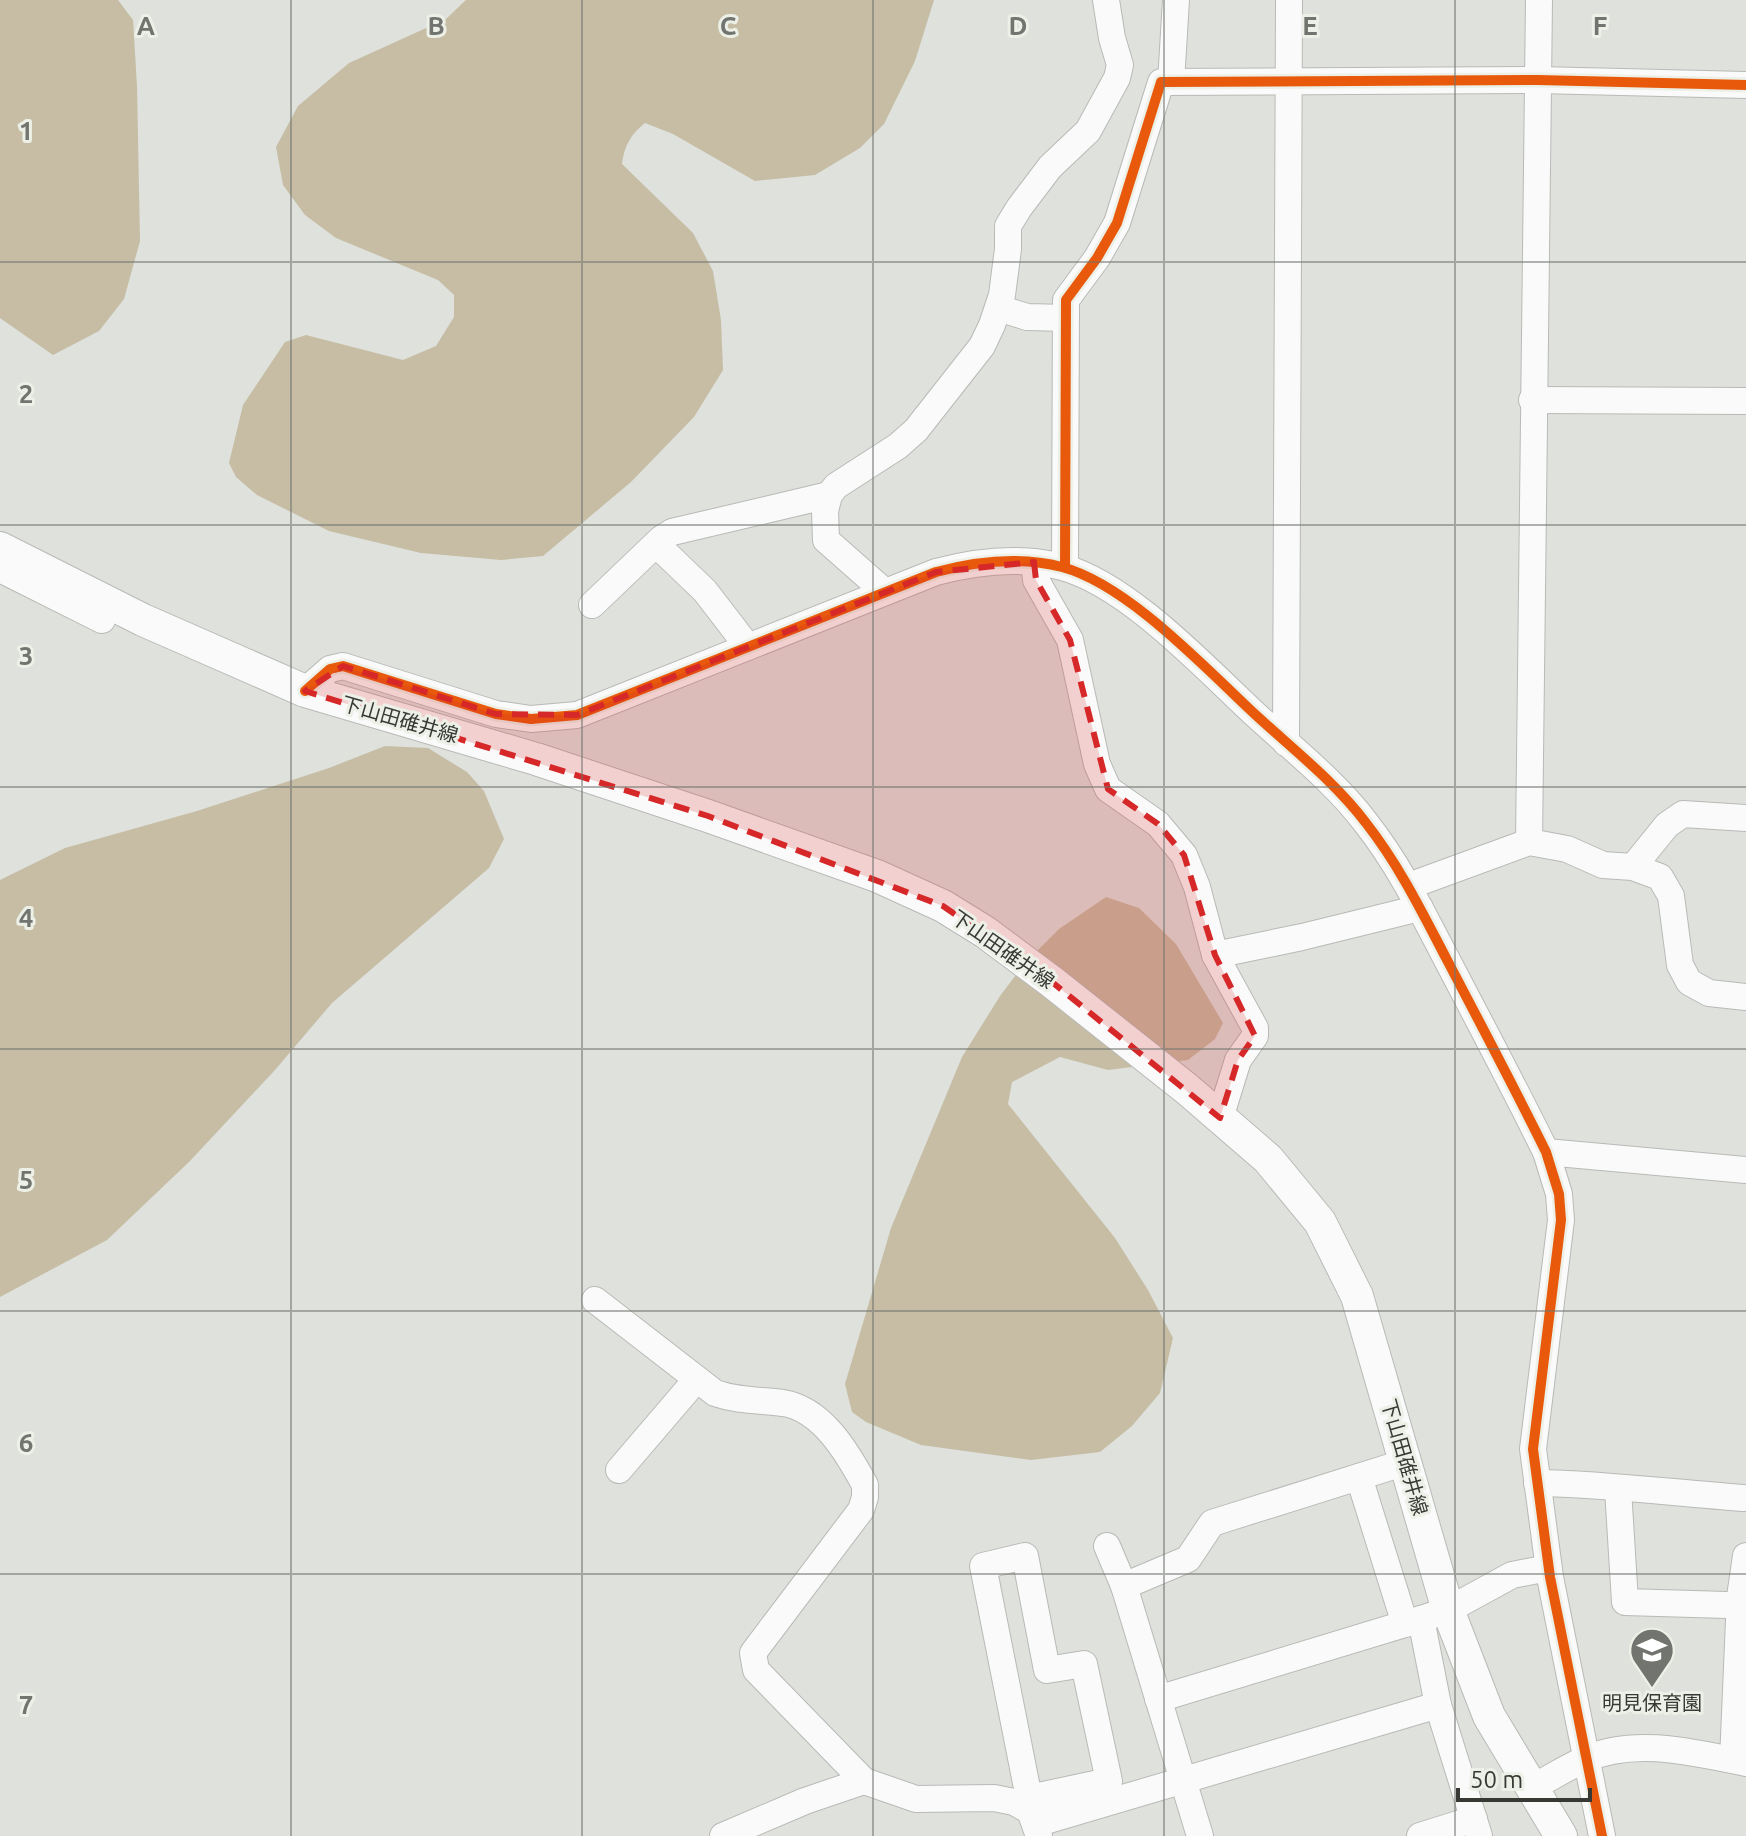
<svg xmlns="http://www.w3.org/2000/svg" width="1746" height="1836" font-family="Ubuntu,'Noto Sans JP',sans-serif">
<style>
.forest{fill:#c6bda4}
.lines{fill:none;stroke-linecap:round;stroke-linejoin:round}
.minor-casing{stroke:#b9bab7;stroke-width:28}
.major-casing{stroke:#b9bab7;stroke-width:34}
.minor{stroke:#fafafa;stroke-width:26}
.major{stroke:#fafafa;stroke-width:32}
.cycleway-casing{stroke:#ecf0e7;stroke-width:15}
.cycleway{stroke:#e8590c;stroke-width:10}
.marked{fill:#d62828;fill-opacity:0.2;stroke:#d62828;stroke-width:6;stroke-dasharray:16 10;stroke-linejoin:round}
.grid{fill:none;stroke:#71746f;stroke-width:2;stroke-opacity:0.55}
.labels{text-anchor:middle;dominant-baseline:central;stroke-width:6;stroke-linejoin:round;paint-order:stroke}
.street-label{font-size:20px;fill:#373935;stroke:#ecf0e7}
.poi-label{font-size:20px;fill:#373935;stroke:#ecf0e7}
.grid-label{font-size:26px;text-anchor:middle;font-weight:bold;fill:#71746f;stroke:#ecf0e7;stroke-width:6;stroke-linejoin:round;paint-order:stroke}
</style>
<rect width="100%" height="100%" fill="#dee1dc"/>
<g class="forest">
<polygon points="0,0 118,0 133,20 137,86 140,241 124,299 99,331 53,355 0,318"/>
<path d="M466,0h468l-19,61 -31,63 -24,24 -45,27 -60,6 -82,-47 -28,-11c-14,11 -21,23 -23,41l71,69 20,38 8,49 2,50 -29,47 -63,65 -88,74 -42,4 -80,-7 -92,-22 -72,-36 -21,-18 -7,-14 14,-58 42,-63 21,-7 97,25 33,-14 18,-29v-22l-16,-15 -102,-42 -31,-23 -22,-30 -7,-38 22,-41 51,-43 97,-44z"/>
<polygon points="385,746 428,748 467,772 484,791 504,839 489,868 332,1003 275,1070 190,1161 107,1240 0,1297 0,880 65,848 197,811 329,768"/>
<polygon points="1106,897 1139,908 1176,944 1223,1023 1215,1039 1188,1060 1108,1070 1060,1057 1012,1082 1008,1104 1115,1238 1148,1290 1173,1338 1160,1393 1132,1426 1100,1452 1031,1460 921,1445 866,1422 852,1412 845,1384 891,1228 962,1057 1000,996 1025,963 1059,929"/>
</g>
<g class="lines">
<g class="minor-casing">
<g id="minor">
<polyline points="1171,82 1176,0"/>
<polyline points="998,308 1027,317 1066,318"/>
<polyline points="1532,400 1746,401"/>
<polyline points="656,544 705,591 748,647"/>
<polyline points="1034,562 1036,580 1070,640 1097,764 1108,789 1158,824 1184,855 1197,887 1215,955 1255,1028 1255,1036 1238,1060 1220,1118"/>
<polyline points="1065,567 1066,300 1097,258 1117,223 1161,82 1538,80 1746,85"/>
<polyline points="0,569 102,620"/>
<polyline points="885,592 826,540 825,511 829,495 836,486 898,446 916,430 982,346 992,325 1002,295 1008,249 1008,226 1019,208 1050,167 1088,131 1117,78 1120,65 1112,38 1106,0"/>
<polyline points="592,605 661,539 672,532 829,495"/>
<path d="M305,691l25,-22 13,-3 153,48 35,5 46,-4 359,-143c41,-11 84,-16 126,-5 67,18 145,103 196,150 36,33 78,66 108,106 33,42 56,89 80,135 34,65 68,129 100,194l13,42 2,26 -28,229 17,128 52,259"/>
<polyline points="1286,743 1289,0"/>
<polyline points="1529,842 1539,0"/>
<polyline points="1633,867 1667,825 1683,814 1746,818"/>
<polyline points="1409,886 1529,842 1567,849 1603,865 1633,867 1660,877 1671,896 1680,965 1689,982 1709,993 1746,997"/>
<polyline points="1215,955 1302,937 1420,908"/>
<polyline points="1546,1152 1746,1170"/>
<path d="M595,1300l120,93c23,8 44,7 68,10 39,6 64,49 82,82v12l-4,13 -108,143 3,17 108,111 52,18 78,-1 20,4 16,9 9,25"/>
<polyline points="619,1470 696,1380"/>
<polyline points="1359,1477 1405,1624"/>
<path d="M1537,1483c69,1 137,10 206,15"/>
<polyline points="1618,1489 1625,1602 1727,1605"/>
<polyline points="1107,1546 1124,1586 1200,1836"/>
<polyline points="1124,1586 1188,1559 1212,1523 1406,1462"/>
<polyline points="1158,1699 1421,1619"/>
<polyline points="1733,1760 1740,1597 1746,1556"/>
<path d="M1531,1788c18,-9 36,-21 55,-29 50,-22 109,-6 160,4"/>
<polyline points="1029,1798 1109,1781 1084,1664 1047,1670 1025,1556 983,1566 1029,1798 1030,1811"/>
<polyline points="1035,1824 1438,1705"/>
<polyline points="723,1836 805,1801 864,1781"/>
<polyline points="1420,1836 1474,1819"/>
<polyline points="1479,1836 1438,1705 1421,1619 1448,1610 1512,1575 1548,1568"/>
</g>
</g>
<g class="major-casing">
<polyline id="major" points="0,548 143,620 305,691 536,759 708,816 877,876 943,906 985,932 1052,982 1187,1089 1268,1159 1320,1222 1357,1296 1448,1610 1489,1716 1561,1836"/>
</g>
<use href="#minor" class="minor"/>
<use href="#major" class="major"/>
<g class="cycleway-casing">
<g id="cycleway">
<polyline points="1065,567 1066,300 1097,258 1117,223 1161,82 1538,80 1746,85"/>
<path d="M305,691l25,-22 13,-3 153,48 35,5 46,-4 359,-143c41,-11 84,-16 126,-5 67,18 145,103 196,150 36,33 78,66 108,106 33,42 56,89 80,135 34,65 68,129 100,194l13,42 2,26 -28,229 17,128 52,259"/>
</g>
</g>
<use href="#cycleway" class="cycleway"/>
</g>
<path class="marked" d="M1034,562l2,18 34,60 38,149 50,35 26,31 31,100 40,81 -17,24 -18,58 -168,-136 -109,-76 -235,-90 -403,-125 38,-25 153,48 81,1 359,-143z"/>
<path class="grid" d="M291,0v1836M582,0v1836M873,0v1836M1164,0v1836M1455,0v1836M0,262h1746M0,525h1746M0,787h1746M0,1049h1746M0,1311h1746M0,1574h1746"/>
<defs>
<g id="school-pin" transform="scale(2.3)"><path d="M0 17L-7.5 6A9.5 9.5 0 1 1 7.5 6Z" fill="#71746f" stroke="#ecf0e7"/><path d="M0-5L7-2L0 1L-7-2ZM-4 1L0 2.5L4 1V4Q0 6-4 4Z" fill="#fff"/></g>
</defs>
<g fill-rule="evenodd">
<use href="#school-pin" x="1652" y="1650"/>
</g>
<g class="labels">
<g class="street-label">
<text transform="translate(400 719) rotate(16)">下山田碓井線</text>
<text transform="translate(1003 949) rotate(35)">下山田碓井線</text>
<text transform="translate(1405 1457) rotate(74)">下山田碓井線</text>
</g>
<g class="poi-label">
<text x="1652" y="1702">明見保育園</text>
</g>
</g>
<g class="grid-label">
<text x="146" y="35">A</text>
<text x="436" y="35">B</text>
<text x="728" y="35">C</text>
<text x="1018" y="35">D</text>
<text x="1310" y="35">E</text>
<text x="1600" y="35">F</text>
<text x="26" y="140">1</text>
<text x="26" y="403">2</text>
<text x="26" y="665">3</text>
<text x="26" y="927">4</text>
<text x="26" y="1189">5</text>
<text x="26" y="1452">6</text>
<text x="26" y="1714">7</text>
</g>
<path d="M1458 1788v12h132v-12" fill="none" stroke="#373935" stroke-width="4"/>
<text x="1470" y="1788" font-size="24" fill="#373935" stroke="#ecf0e7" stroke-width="6" paint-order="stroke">50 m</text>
</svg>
